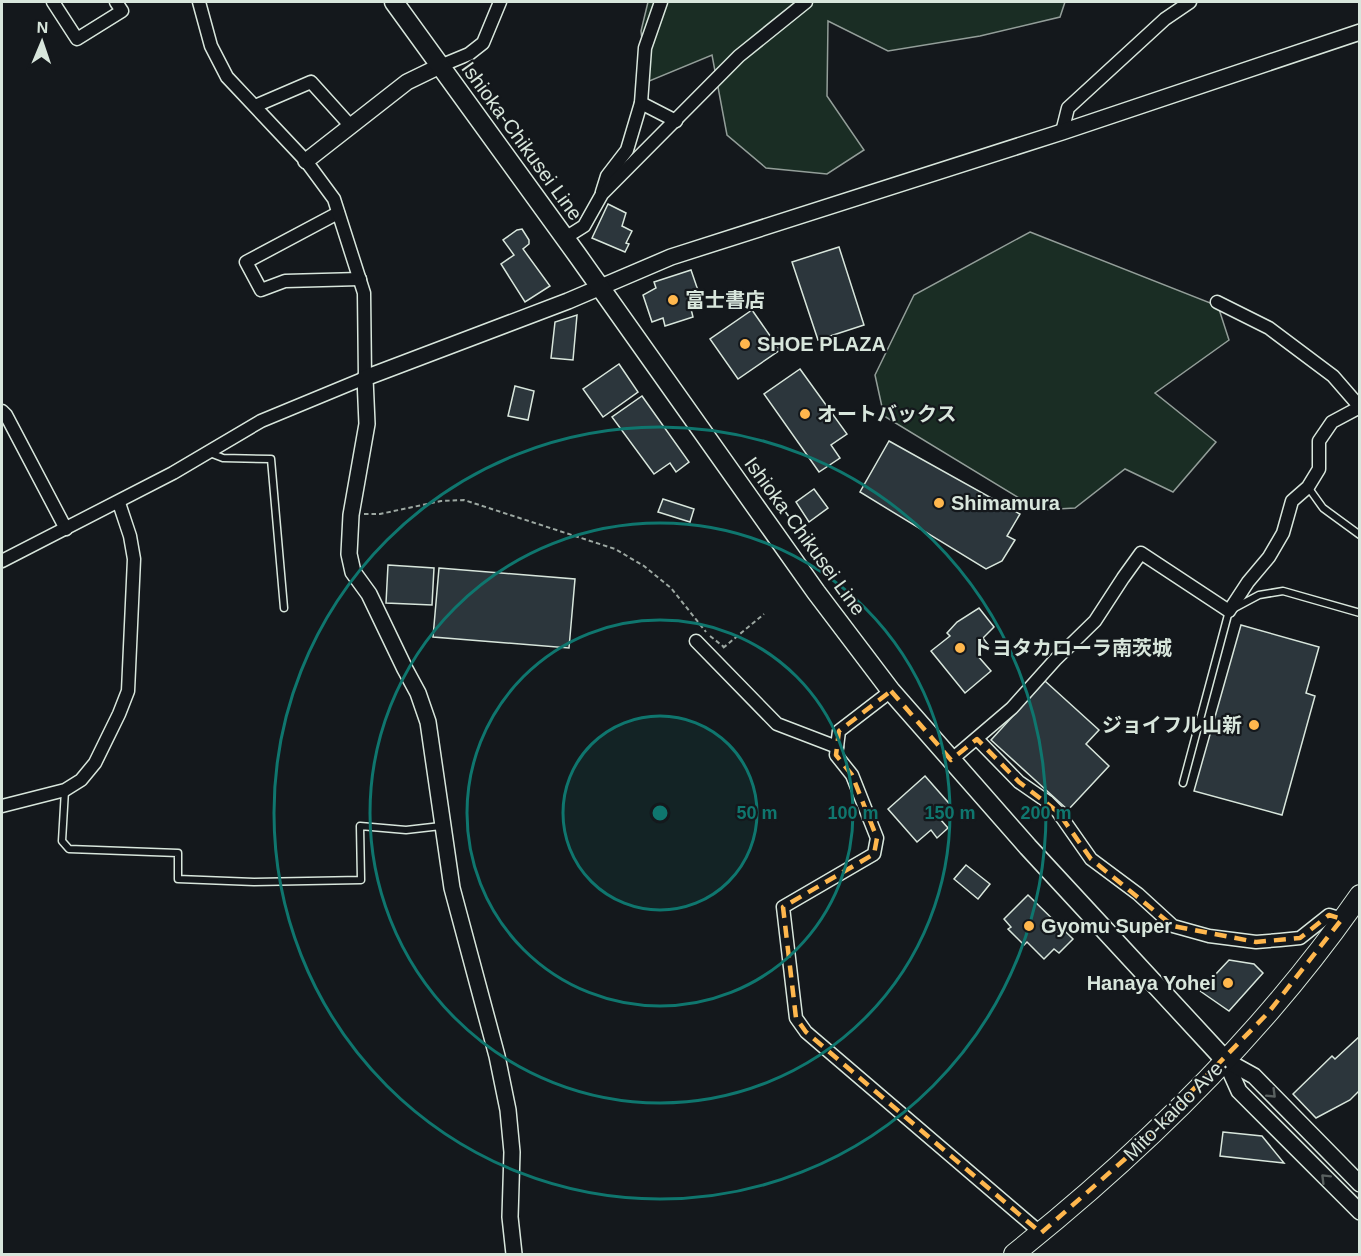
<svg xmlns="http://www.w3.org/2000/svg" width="1361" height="1256" font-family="Helvetica,'Noto Sans JP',sans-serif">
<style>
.green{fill:#1a2d24;stroke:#939e99;stroke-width:1.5}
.building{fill:#2c363c;stroke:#d8e6dc;stroke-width:1.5}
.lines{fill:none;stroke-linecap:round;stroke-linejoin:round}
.service-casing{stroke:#d8e6dc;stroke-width:9}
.minor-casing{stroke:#d8e6dc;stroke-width:15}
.tertiary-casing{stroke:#d8e6dc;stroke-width:18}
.primary-casing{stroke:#d8e6dc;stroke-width:21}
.trunk-casing{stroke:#d8e6dc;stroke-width:22}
.path{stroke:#9da8a2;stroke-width:2;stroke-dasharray:4.5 3;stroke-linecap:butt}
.service{stroke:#14181c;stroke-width:6}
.minor{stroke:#14181c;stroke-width:12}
.tertiary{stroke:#14181c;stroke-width:15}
.primary{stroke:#14181c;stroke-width:18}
.trunk{stroke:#14181c;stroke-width:20}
.oneway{stroke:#59605f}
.marked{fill:none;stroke:#ffb74d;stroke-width:4.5;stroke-dasharray:12 8;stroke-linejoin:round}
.ring{fill:none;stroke:#0f766e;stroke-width:3}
.poi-dot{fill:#ffb74d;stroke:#14181c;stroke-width:2}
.labels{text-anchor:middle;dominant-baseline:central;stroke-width:4.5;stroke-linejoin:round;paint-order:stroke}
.street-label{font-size:20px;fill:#d8e6dc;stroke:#14181c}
.poi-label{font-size:20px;font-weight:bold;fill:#d8e6dc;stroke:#14181c;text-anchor:start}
.centre{fill:#0f766e;stroke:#14181c;stroke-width:3}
.ring-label{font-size:18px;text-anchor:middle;font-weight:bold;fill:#0f766e;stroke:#14181c;stroke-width:4.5;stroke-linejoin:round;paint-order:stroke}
</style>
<rect width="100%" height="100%" fill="#14181c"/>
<g class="green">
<polygon points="648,2 1065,2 1060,17 980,36 888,51 828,21 827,96 864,150 827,174 766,168 727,135 712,55 647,82 641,31"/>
<polygon points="1030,232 1218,306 1229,340 1155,393 1216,442 1173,492 1125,469 1075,508 1039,510 884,416 875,375 914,295"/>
</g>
<g class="building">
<polygon points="608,204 626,213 622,226 632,231 626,243 629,244 625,252 592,238"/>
<polygon points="522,229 529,240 529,244 523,249 550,286 525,302 501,264 514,255 503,240 517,230"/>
<polygon points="839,247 864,325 818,340 792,262"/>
<polygon points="691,270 703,305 691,309 693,317 665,326 663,318 652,322 643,295 656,288 654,282"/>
<polygon points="752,310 780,350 738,379 710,339"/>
<polygon points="577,315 573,360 551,358 555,322"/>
<polygon points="619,364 638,392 603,417 583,389"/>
<polygon points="800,369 847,434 831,445 840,458 819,472 764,394"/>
<polygon points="515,386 534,391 528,420 508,416"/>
<polygon points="642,396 689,462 676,472 670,463 654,474 612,417"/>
<polygon points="889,441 1020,514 1007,536 1015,540 1002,561 986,569 860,492"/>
<polygon points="814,489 828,508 809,522 796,502"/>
<polygon points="663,499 694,509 690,522 658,512"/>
<polygon points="388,565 434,568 432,605 386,603"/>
<polygon points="439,568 575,579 569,648 433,637"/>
<polygon points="979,608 994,627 983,638 988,645 977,655 991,671 965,693 931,651 950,636 947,633 957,622"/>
<polygon points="1241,625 1319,647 1306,693 1315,696 1282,815 1194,791"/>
<polygon points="1045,681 1099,730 1086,744 1109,766 1068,810 991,740"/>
<polygon points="925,776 954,809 941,820 948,828 937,838 931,830 917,842 888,809"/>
<polygon points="966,865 990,884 978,899 954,879"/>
<polygon points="1028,895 1073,939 1059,953 1054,949 1044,959 1027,942 1024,945 1008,929 1011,927 1004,919"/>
<polygon points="1229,960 1254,964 1263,973 1229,1011 1200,991"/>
<polygon points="1360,1036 1360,1090 1350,1100 1316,1118 1293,1094 1332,1056 1335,1059"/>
<polygon points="1223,1132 1262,1136 1284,1163 1220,1156"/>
</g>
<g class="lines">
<g class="service-casing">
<g id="service">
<polyline points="210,453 223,458 271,459 284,608"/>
<polyline points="1308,487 1323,508 1360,535"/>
<polyline points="1183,783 1229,611 1259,595 1283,591 1360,613"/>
<polyline points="65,790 62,841 69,849 178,853 178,879 254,882 361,880 360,826 406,830 441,826"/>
</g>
</g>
<g class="minor-casing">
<g id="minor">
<polyline points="53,2 77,39 122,11 116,2"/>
<polyline points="440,66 469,54 483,43 500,2"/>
<polyline points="641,103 676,121"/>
<polyline points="255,106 311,82 348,123"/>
<polyline points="1062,132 1068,108 1165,19 1190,2"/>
<polyline points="602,192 607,176 627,150 641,103 645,48 661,2"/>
<polyline points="338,213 246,262 261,290 285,281 360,279"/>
<polyline points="565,238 584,226 602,194 739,56 806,2"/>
<polyline points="1217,302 1269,328 1333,376 1360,407"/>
<polyline points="2,411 6,415 66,529"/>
<polyline points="2,561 173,473 261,421 365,378 364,293 334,199 306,161 227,77 211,46 199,2"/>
<polyline points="696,641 777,724 837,747"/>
<polyline points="891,691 839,731 836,755 852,775 877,838 874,854 783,907 796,1018 806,1032 1041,1233"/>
<polyline points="977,739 1019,782 1048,802 1058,812 1091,859 1138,894 1173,926 1209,936 1256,942 1280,940 1300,938 1329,915 1342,919"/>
<polyline points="951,760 1012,708 1055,660 1095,621 1123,578 1141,553 1229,611 1248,582 1269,557 1283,533 1292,501 1308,487 1319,469 1319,441 1332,422 1360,407"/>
<polyline points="2,806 65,790 81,780 95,763 119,714 128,691 134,559 130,536 119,503"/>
</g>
</g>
<g class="tertiary-casing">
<g id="tertiary">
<polyline points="306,161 407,82 440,66"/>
<polyline points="1225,1060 1239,1091 1360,1212"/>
<polyline points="1225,1060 1254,1076 1360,1184"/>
<polyline points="514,1254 510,1217 512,1152 508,1110 497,1056 452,888 428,722 418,693 405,669 369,594 353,572 349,554 351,515 367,424 365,378 568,301 671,257 1062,132 1360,32"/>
</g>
</g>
<g class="primary-casing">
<polyline id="primary" points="394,2 578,256 816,592 891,691 1028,847 1225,1060"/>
</g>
<g class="trunk-casing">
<path id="trunk" d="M1014,1254c129,-103 251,-222 346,-359"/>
</g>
<g class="path">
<polyline points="364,514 380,514 441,501 464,500 615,549 644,566 671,588 706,632"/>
<polyline points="710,636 724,647"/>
<polyline points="723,648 764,614"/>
</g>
<use href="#service" class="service"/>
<use href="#minor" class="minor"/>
<use href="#tertiary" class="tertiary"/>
<use href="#primary" class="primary"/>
<use href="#trunk" class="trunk"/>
</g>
<defs><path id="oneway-chevron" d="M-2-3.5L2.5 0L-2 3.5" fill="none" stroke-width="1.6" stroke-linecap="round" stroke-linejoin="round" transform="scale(1.5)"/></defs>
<g class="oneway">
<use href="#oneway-chevron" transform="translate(1272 1094) rotate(45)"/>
<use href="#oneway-chevron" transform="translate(1325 1178) rotate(-135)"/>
</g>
<path class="marked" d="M891,691l60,69 26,-21 42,43 39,30 33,47 82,67 83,16 44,-4 29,-23 13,4 -74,94 -143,146 -84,74 -235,-201 -10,-14 -13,-111 91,-53 3,-16 -25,-63 -16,-20 3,-24z"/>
<circle cx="660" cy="813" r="97" fill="#0f766e" fill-opacity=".12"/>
<g class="ring">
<circle cx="660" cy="813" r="97"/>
<circle cx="660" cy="813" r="193"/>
<circle cx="660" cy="813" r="290"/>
<circle cx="660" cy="813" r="386"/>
</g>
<g class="poi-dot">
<circle cx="673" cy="300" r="6"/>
<circle cx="745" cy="344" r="6"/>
<circle cx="805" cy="414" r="6"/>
<circle cx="939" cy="503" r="6"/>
<circle cx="960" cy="648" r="6"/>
<circle cx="1254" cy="725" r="6"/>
<circle cx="1029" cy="926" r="6"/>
<circle cx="1228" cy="983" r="6"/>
</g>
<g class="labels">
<g class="street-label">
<text transform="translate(522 141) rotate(54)">Ishioka-Chikusei Line</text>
<text transform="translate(805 536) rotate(54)">Ishioka-Chikusei Line</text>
<text transform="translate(1175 1109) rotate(-45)">Mito-kaido Ave.</text>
</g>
<g class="poi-label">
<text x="685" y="300">富士書店</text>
<text x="757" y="344">SHOE PLAZA</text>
<text x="817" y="414">オートバックス</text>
<text x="951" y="503">Shimamura</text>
<text x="972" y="648">トヨタカローラ南茨城</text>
<text x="1242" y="725" text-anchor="end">ジョイフル山新</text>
<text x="1041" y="926">Gyomu Super</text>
<text x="1216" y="983" text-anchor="end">Hanaya Yohei</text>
</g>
</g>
<circle cx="660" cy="813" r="9" class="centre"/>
<g class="ring-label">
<text x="757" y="819">50 m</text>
<text x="853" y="819">100 m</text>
<text x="950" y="819">150 m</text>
<text x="1046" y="819">200 m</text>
</g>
<rect width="1361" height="1256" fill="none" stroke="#d8e6dc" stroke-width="6"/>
<g transform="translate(42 42) rotate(2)" stroke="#14181c" stroke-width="4.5" paint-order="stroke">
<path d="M0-4.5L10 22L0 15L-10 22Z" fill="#d8e6dc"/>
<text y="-9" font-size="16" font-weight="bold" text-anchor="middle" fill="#d8e6dc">N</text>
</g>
</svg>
